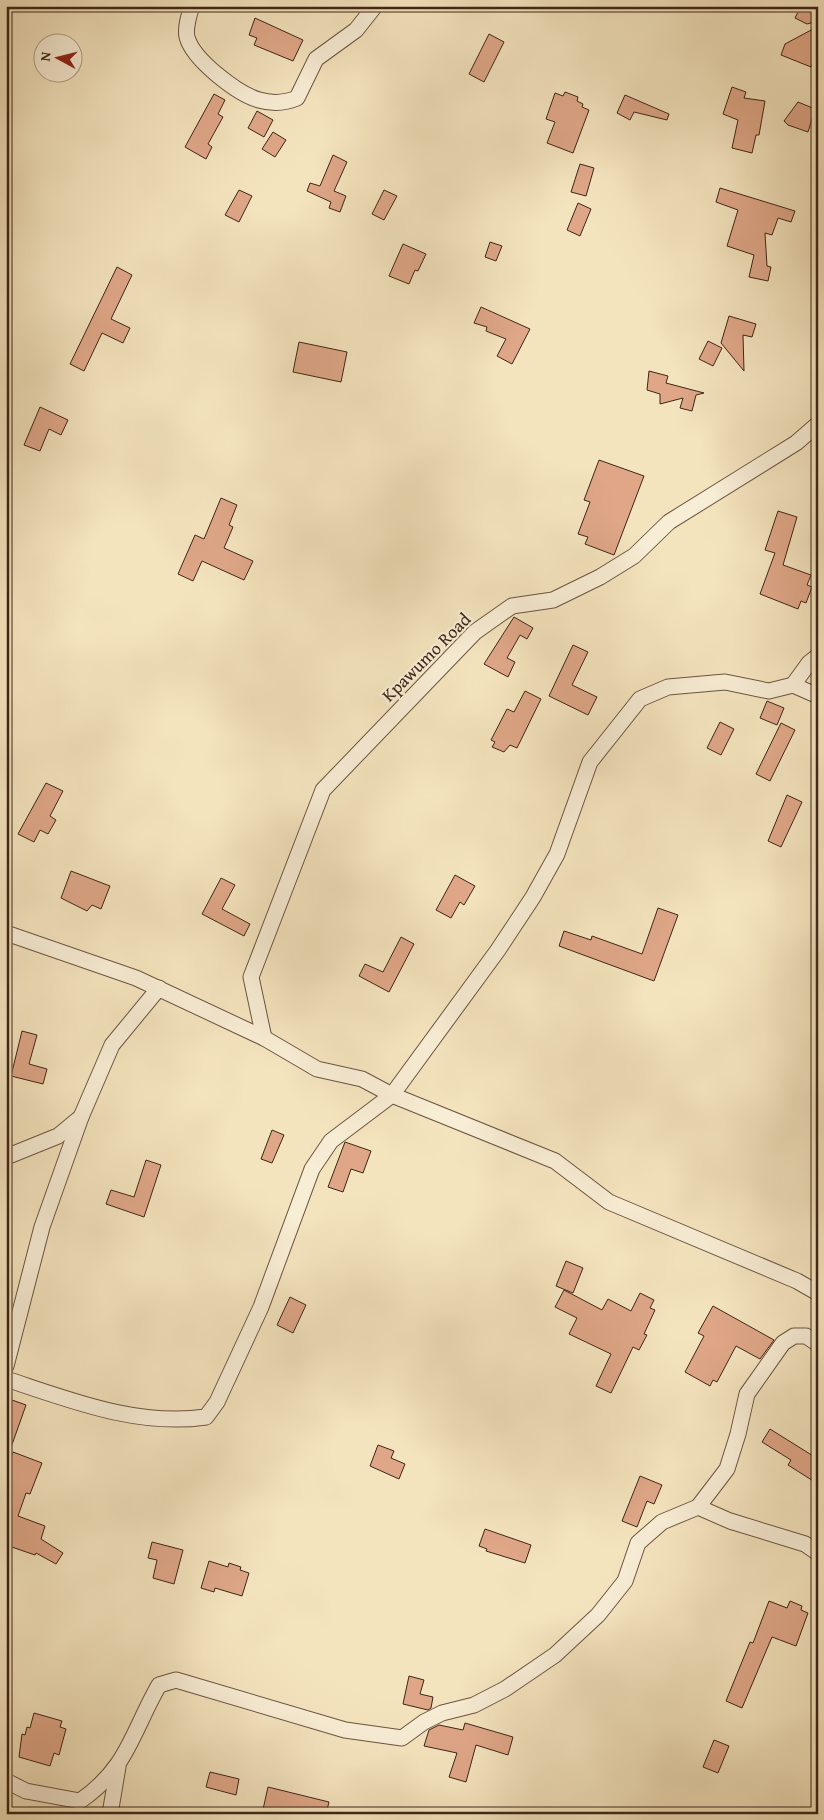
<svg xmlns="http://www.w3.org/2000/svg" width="824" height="1820" font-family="'Gentium Book Plus',serif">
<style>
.building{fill:#dfa788;stroke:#3e2517}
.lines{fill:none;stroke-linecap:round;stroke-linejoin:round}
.minor-casing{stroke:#6c5541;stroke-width:17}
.minor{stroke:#f8edd5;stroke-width:15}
.labels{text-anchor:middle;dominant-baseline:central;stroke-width:4.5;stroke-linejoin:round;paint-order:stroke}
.street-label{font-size:18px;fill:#3e2517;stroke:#f8edd5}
</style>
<rect width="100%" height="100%" fill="#f4e4be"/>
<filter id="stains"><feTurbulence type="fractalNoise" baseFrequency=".004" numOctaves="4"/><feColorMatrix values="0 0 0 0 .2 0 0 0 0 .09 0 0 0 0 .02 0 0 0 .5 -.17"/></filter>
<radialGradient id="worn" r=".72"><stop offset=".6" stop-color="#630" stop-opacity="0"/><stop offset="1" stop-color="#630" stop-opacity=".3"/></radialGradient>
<g class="building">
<polygon points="800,8 818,14 818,21 807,24 795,18"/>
<polygon points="255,18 303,40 293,61 254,45 257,38 249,35"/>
<polygon points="813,29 818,42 818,51 811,67 781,55 785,44"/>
<polygon points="489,34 504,42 484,82 469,74"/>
<polygon points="732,87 746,92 744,98 765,101 759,135 756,135 752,153 732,148 738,120 723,114"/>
<polygon points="565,92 578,97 577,101 583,104 582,107 589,110 573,153 547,143 555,122 546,119 555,93 563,96"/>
<polygon points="214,94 225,100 218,114 223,117 208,144 212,147 206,159 185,147"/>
<polygon points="625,95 669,114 667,120 634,112 630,120 617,113"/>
<polygon points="798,102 815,109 808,132 788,125 784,121"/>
<polygon points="257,111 273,120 264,137 248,128"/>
<polygon points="273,132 286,140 275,157 262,149"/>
<polygon points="333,155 347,162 334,191 346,196 340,212 329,208 331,202 307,191 310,183 320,186"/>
<polygon points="580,164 594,168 586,196 571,192"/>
<polygon points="720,188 795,211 791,222 778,218 772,235 765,233 767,266 771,267 768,281 749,277 754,255 727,246 738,210 716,202"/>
<polygon points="239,190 252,196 239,222 225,215"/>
<polygon points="384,190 397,196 384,220 372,214"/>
<polygon points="578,203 591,209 580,236 567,230"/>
<polygon points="490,242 502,246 496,261 485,257"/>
<polygon points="403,244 426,254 418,271 415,270 409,284 389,276"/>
<polygon points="117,267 132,275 111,319 130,328 123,343 102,333 84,371 70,364"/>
<polygon points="481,307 530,329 512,364 497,356 506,339 486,331 487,327 474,323"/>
<polygon points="729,316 756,324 752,337 743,335 744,371 721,343"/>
<polygon points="708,341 722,348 713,366 699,359"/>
<polygon points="299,342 347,352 341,382 293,372"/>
<polygon points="649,371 668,376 666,383 704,393 696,395 692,411 680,408 683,398 660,404 660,394 647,390"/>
<polygon points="40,407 68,420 61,435 49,429 40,451 24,445"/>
<polygon points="599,460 644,476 614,555 585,544 588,537 578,534 590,502 584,500"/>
<polygon points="221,498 237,505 229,525 233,527 224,548 253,561 244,580 202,561 193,581 178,574 195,535 204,539"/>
<polygon points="778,511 797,517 783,565 811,575 807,585 812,587 806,603 801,601 798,609 760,594 775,553 765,550"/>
<polygon points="514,617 533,628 527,639 520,635 507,658 515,662 508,677 484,664"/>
<polygon points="573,645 588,652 572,685 597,697 588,715 549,696"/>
<polygon points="525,691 541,699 517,748 510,745 504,752 492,747 495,742 491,740 507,709 514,712"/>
<polygon points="767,701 784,708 777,725 760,718"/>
<polygon points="720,722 734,729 721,755 707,748"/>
<polygon points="781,723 795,730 770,781 756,774"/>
<polygon points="46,783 63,791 50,816 56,820 48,834 40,830 34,842 18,834"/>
<polygon points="787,795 802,802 781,847 768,841"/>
<polygon points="71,871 110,886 101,909 92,905 87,911 61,898"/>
<polygon points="455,875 475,886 464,905 460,902 451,918 436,910"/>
<polygon points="221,878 235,885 222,909 250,924 244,936 202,914"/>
<polygon points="658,908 678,915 654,981 559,946 564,931 591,940 592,936 642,954"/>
<polygon points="401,937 414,944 389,992 359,976 365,964 383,972"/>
<polygon points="22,1031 37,1035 29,1064 47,1069 43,1084 11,1076"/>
<polygon points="272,1130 284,1135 272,1163 261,1159"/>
<polygon points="345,1142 371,1151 363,1173 351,1169 343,1192 328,1187"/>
<polygon points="146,1160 161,1165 144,1217 106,1204 111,1190 134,1197"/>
<polygon points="566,1261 583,1268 573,1293 556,1286"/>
<polygon points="564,1290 602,1310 608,1299 631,1311 640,1293 654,1300 650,1308 655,1310 644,1334 647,1335 639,1350 633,1347 611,1393 596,1386 611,1354 569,1334 577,1318 555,1307"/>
<polygon points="290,1297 306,1305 293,1333 277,1325"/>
<polygon points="713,1306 774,1340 760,1359 736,1346 717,1382 713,1380 710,1386 685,1372 704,1336 698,1333"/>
<polygon points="12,1400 26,1405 8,1456 6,1417"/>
<polygon points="770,1429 818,1459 818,1484 788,1465 791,1460 762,1442"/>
<polygon points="378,1445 394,1451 391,1458 405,1464 399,1479 370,1466"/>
<polygon points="13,1452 42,1463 30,1494 26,1493 18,1516 45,1526 41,1539 63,1553 56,1564 36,1553 35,1555 6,1545 6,1471"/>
<polygon points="640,1476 662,1485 654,1504 647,1501 637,1527 622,1521"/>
<polygon points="485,1529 531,1545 525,1563 486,1551 487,1549 479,1546"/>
<polygon points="152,1542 183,1550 174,1584 153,1578 157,1560 148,1558"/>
<polygon points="209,1561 228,1567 229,1563 241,1567 240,1570 249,1573 242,1596 215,1588 214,1592 201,1588"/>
<polygon points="769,1601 787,1608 790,1601 802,1606 801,1610 808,1613 796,1646 772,1637 742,1708 726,1701 750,1642 753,1643"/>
<polygon points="409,1676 424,1680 420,1694 433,1697 431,1708 428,1710 403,1704"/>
<polygon points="34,1713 62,1721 60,1727 66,1729 59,1755 54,1753 50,1766 19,1757 22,1734 25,1735 27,1727 30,1728"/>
<polygon points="465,1723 513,1737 508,1755 476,1745 466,1782 449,1777 457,1753 424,1746 429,1730 439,1725 463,1730"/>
<polygon points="714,1740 729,1746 718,1773 703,1767"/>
<polygon points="210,1772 239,1779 236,1795 206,1787"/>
<polygon points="268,1787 329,1802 326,1814 262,1814"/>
</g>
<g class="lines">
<g class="minor-casing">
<g id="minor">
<path d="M192,6c-3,8 -7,23 -5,31 6,23 51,57 72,63 14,4 26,3 38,-2l19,-39 40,-29 19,-24"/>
<polyline points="793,685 818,696"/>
<polyline points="6,933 136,978 264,1038 317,1069 362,1079 392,1095 555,1161 609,1202 797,1281 818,1293"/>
<polyline points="264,1038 251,977 323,790 475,632 512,606 553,600 600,577 634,556 669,522 796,443 818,424"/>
<polyline points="6,1157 58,1136 81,1117 112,1045 159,988"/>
<polyline points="6,1366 42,1227 81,1117"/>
<path d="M6,1379c64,21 131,48 200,38l11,-15 44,-95 51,-138 19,-28 61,-46 106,-145 35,-53 24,-43 33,-92 50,-63 28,-12 57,-5 44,9 24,-6 16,-22 9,-7"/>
<polyline points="698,1507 730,1521 805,1544 818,1553"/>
<path d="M6,1781l20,10 54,10c48,-33 52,-69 79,-116l17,-5 169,50 57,8 22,-16 18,-9 32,-8 31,-16 50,-34 43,-40 27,-34 13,-38 24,-21 36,-15 29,-38 11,-35 9,-40 36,-51 11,-7h12l12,8"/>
<polyline points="110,1814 118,1767"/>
</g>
</g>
<use href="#minor" class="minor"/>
</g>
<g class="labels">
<g class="street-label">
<text transform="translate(426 657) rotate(-45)">Kpawumo Road</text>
</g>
</g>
<rect width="824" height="1820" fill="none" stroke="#f4e4be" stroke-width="25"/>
<rect x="8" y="8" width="809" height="1805" fill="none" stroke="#3e2517" stroke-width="2.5"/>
<rect x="12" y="12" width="799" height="1795" fill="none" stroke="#3e2517"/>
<g transform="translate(58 58) rotate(277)"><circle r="24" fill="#f8edd5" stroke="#ae9d89"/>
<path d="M0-4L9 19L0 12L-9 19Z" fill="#8f2418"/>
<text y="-8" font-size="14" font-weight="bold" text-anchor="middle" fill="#3e2517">N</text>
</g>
<rect width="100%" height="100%" filter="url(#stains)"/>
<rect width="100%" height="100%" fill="url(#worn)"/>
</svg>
